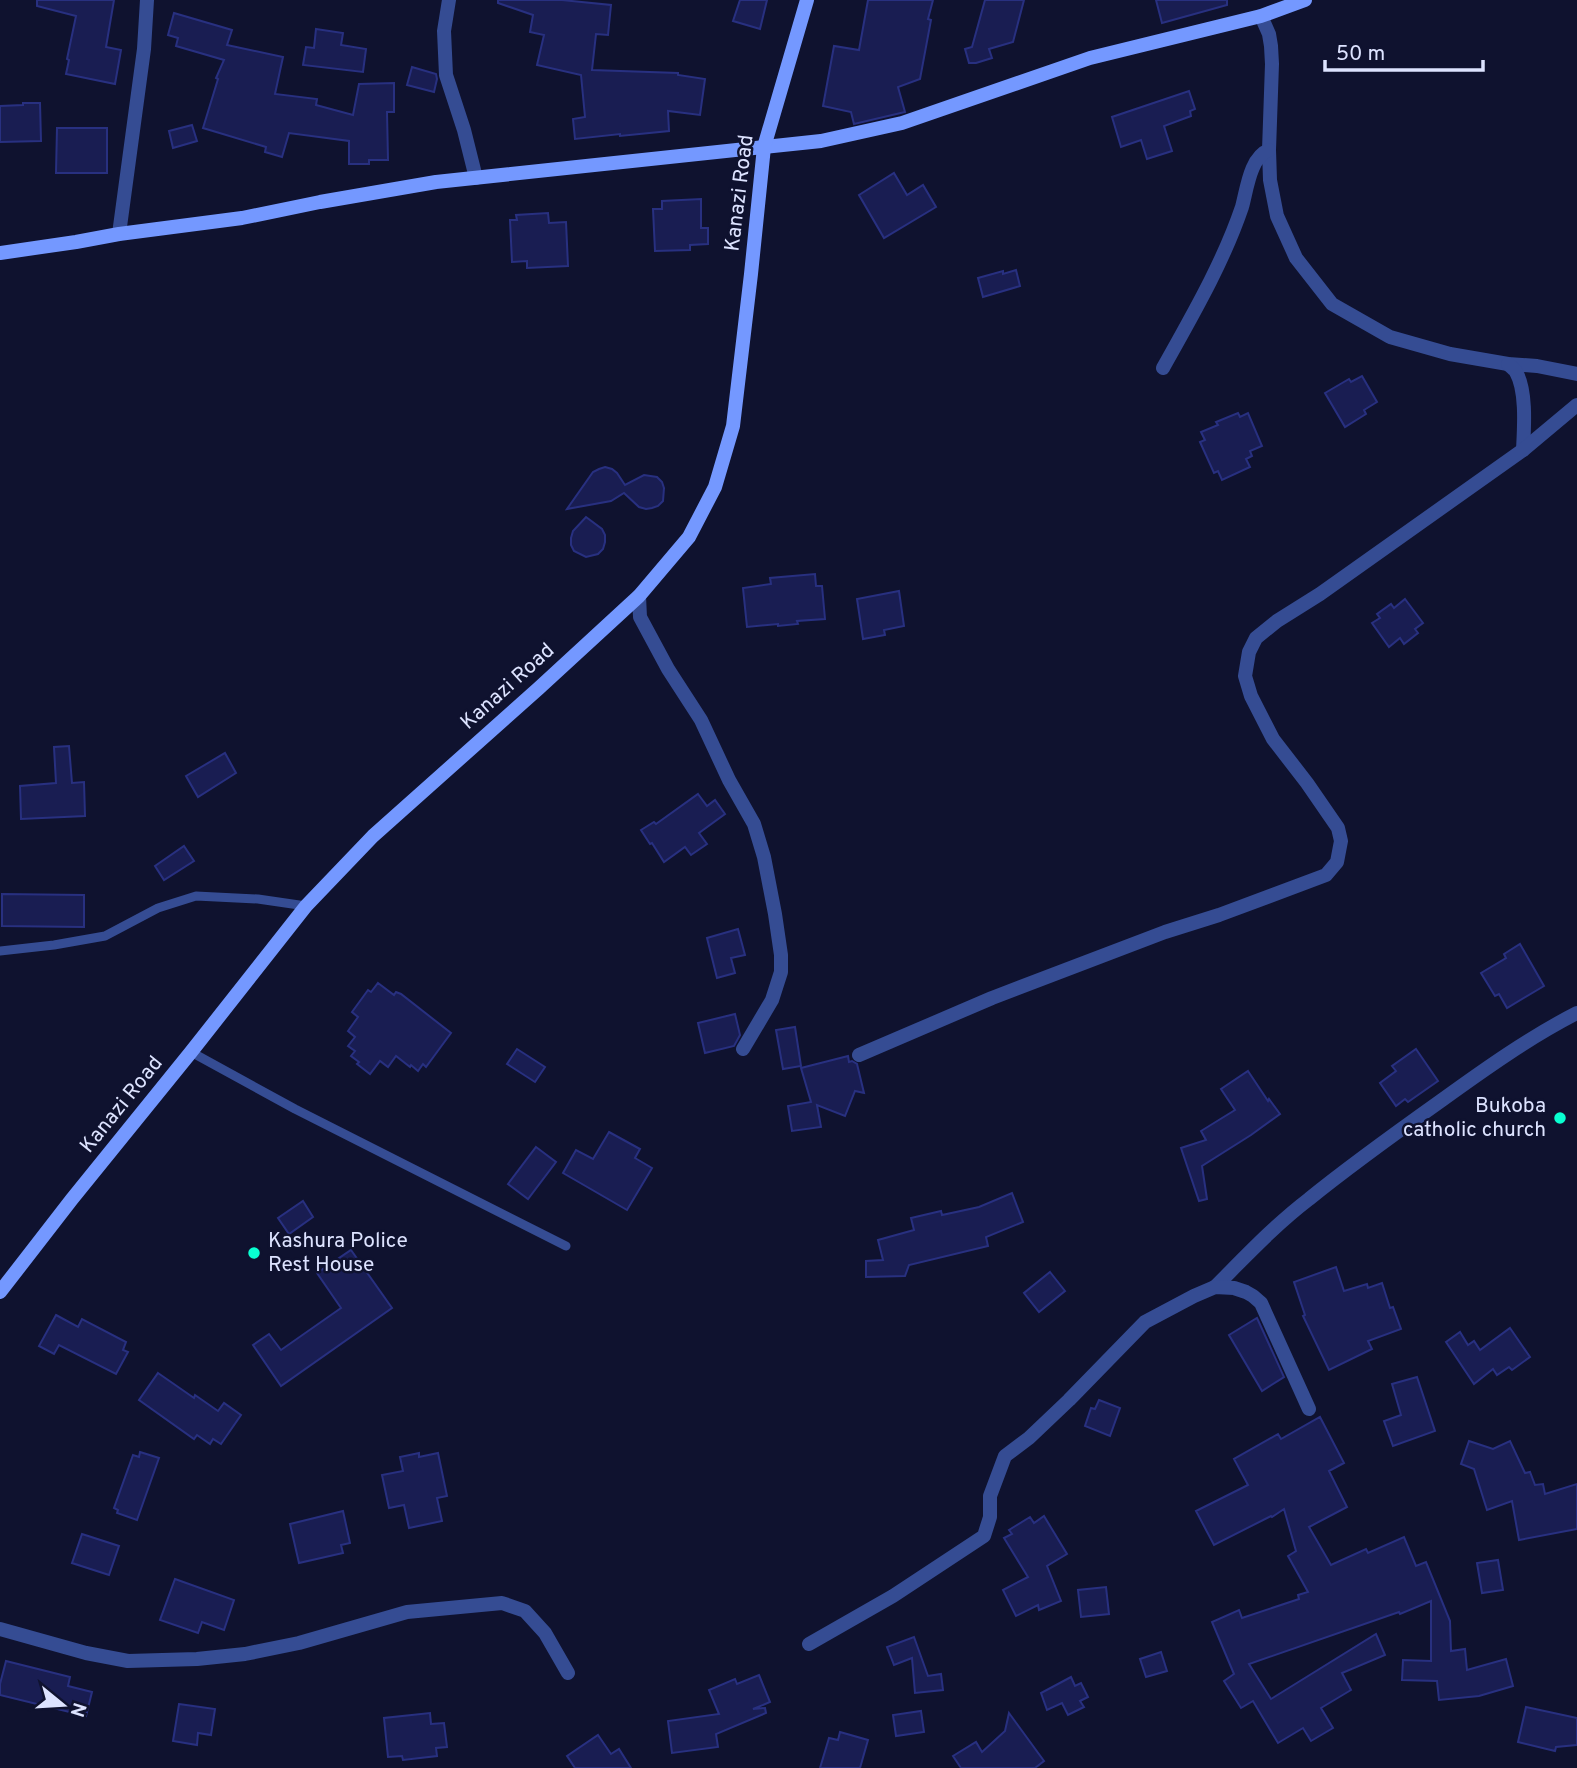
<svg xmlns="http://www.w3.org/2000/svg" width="1577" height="1768" font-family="Overpass,sans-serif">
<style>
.building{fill:#191d52;stroke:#283080;stroke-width:2}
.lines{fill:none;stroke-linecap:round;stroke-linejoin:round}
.lane{stroke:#354c93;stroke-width:9}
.street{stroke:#354c93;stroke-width:14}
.secondary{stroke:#7498ff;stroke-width:14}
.poi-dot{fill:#09ffd1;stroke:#0f122f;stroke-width:2.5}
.labels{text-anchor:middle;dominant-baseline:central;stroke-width:5;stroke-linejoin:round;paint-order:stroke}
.street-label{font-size:21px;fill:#dde3ff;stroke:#0f122f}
.poi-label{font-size:21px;fill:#dde3ff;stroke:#0f122f;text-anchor:end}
</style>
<rect width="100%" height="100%" fill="#0f122f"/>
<g class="building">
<polygon points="37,0 114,0 106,47 121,50 115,84 66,74 69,60 67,59 76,16 37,6"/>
<polygon points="498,0 562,0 611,5 608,35 596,34 592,70 678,73 678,75 705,79 700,115 668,111 669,131 620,136 620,134 575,139 573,119 585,117 581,75 537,65 544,35 530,32 533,15 498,3"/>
<polygon points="740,0 767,0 760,29 733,21"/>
<polygon points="868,0 933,0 928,19 931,20 920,79 898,87 905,112 854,124 851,112 823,106 834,46 859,50"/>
<polygon points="985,0 1024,0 1013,42 989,49 992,58 976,63 969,63 965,49 972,47"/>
<polygon points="1156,0 1227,0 1227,5 1162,23"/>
<polygon points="174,13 232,30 227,45 283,57 275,94 317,99 316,105 353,115 359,84 394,83 394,112 387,112 388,160 369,160 369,164 349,164 349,141 289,133 282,157 265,152 266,147 203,128 218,79 216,78 224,60 176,46 178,38 168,35"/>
<polygon points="316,29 343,33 341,45 366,49 363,72 303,65 306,47 314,48"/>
<polygon points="412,67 436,74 437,79 434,92 407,85"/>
<polygon points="1189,91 1195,109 1190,111 1191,116 1164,126 1172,151 1147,159 1141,140 1121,147 1112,117"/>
<polygon points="23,103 40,103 41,141 0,142 0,106 23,105"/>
<polygon points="192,125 197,141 173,148 169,131"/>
<polygon points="57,128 107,128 107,173 56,173"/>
<polygon points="894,173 907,195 923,185 936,207 884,238 859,195"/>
<polygon points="701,199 701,228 708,228 708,244 690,245 690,250 655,251 653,209 662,209 662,201"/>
<polygon points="548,213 549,223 566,222 568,266 527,268 527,261 512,262 510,220 517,220 516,215"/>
<polygon points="1016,270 1020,286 983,297 978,278 1003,271 1003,274"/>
<polygon points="1362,376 1377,402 1364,410 1366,414 1345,427 1325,393 1349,379 1351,382"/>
<polygon points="1238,413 1240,417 1248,413 1262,446 1250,451 1252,456 1246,459 1250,467 1222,480 1218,471 1214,473 1200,442 1205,440 1201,432 1218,425 1216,422"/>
<polygon points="605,467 612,469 617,473 625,485 644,475 657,477 662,482 664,488 663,501 658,506 652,508 646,509 639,507 624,493 611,501 567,509 593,472 599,469"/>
<polygon points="586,517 602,529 605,535 605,542 603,549 598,554 586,557 574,551 571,545 571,538 573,531"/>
<polygon points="815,574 816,586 822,586 825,619 797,621 798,624 778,626 778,624 747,627 743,588 771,584 770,578"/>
<polygon points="899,591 904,626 884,630 885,635 863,639 857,599"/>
<polygon points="1405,599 1423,623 1415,629 1418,633 1404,644 1400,638 1389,647 1372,623 1380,618 1377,614 1391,604 1394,608"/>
<polygon points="69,746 72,783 84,782 85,816 21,819 20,786 56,783 54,747"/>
<polygon points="225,753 236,773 198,797 186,776"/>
<polygon points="698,794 707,806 715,800 725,814 699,833 707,844 691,855 685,847 664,862 652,843 650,844 641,830 654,822 656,824"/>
<polygon points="184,846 194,861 164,880 155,866"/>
<polygon points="2,894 84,895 84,927 2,926"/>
<polygon points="738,929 745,955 731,958 735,973 717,978 707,938"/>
<polygon points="1520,944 1544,986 1507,1008 1499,994 1495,996 1481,973 1506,958 1504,954"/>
<polygon points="378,983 394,995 396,992 401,994 451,1033 426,1067 423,1064 418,1071 411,1065 410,1067 396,1056 388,1067 380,1061 370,1074 357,1064 359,1062 351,1056 355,1051 348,1046 355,1037 348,1031 358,1017 352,1012 368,990 371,992"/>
<polygon points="735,1014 740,1035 734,1046 705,1053 698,1023"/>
<polygon points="795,1027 801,1066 783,1069 776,1030"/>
<polygon points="517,1049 545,1067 535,1082 507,1064"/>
<polygon points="1416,1049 1438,1081 1408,1102 1405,1099 1396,1106 1380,1083 1396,1071 1392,1066"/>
<polygon points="848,1056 849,1062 852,1061 857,1064 864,1093 855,1091 845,1116 817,1105 821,1127 792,1131 788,1106 811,1102 801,1068"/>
<polygon points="1248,1071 1268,1101 1269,1099 1280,1114 1251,1135 1202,1166 1207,1199 1199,1201 1181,1148 1206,1140 1201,1131 1235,1110 1221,1089"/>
<polygon points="609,1132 640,1149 635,1158 652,1168 627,1210 563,1173 576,1150 593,1159"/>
<polygon points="536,1147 556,1162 528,1199 508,1184"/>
<polygon points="1012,1193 1023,1222 986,1237 988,1246 909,1265 905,1276 866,1277 866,1261 883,1260 878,1240 914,1230 911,1218 941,1211 942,1215 979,1207"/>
<polygon points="303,1201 313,1217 289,1234 278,1218"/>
<polygon points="351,1250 392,1308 281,1386 253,1345 269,1334 281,1350 341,1308 317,1273"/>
<polygon points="1336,1267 1344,1291 1367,1284 1368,1288 1382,1283 1390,1308 1393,1307 1401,1329 1368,1341 1372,1349 1329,1370 1303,1316 1305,1315 1294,1282"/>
<polygon points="1050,1272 1065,1291 1039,1312 1024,1293"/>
<polygon points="56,1315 78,1327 82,1319 126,1342 123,1350 128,1352 116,1374 59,1345 54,1354 39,1346"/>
<polygon points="1257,1318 1284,1377 1262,1391 1229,1335"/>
<polygon points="1510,1328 1530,1357 1512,1370 1509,1367 1497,1375 1493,1369 1474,1384 1446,1342 1460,1332 1468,1345 1474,1341 1480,1350"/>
<polygon points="158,1373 194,1398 195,1395 218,1411 224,1403 241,1415 221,1444 213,1439 210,1444 197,1435 194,1439 139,1400"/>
<polygon points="1417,1377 1435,1431 1393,1446 1384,1421 1401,1415 1392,1384"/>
<polygon points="1099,1400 1120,1408 1110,1436 1085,1426 1091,1408 1095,1409"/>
<polygon points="1320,1417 1344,1463 1329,1471 1347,1507 1309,1527 1331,1565 1366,1549 1368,1553 1404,1537 1416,1566 1426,1562 1450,1621 1451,1651 1465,1649 1467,1670 1506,1659 1513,1686 1479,1696 1439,1700 1437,1681 1402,1680 1403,1660 1431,1661 1431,1601 1400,1614 1399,1612 1249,1664 1271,1699 1376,1634 1385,1655 1342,1673 1351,1690 1321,1708 1333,1728 1311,1741 1303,1728 1278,1743 1253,1701 1241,1708 1224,1681 1234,1674 1212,1622 1239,1610 1242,1618 1299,1599 1298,1595 1308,1592 1288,1556 1296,1551 1284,1509 1272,1517 1271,1516 1214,1545 1196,1511 1248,1485 1234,1459 1278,1434 1281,1439"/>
<polygon points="1469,1441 1493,1449 1510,1441 1525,1473 1530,1472 1535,1485 1543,1484 1545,1494 1577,1484 1577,1529 1519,1540 1512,1501 1487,1510 1474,1469 1461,1464"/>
<polygon points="140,1452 159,1458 137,1520 117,1513 118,1510 114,1508 133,1455 139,1457"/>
<polygon points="419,1453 419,1457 438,1453 447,1496 437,1498 442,1521 409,1528 404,1505 389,1508 382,1475 403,1471 400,1457"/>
<polygon points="343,1511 350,1543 341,1545 343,1553 299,1563 290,1524"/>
<polygon points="1044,1516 1067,1554 1047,1566 1061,1601 1039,1610 1038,1605 1016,1616 1003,1590 1028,1577 1004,1538 1012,1534 1009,1530 1030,1517 1034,1523"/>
<polygon points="82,1534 119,1546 109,1575 72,1563"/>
<polygon points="1498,1560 1503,1590 1482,1593 1477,1563"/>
<polygon points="175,1579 234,1600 224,1630 202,1622 198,1633 160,1620"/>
<polygon points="1106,1587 1109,1614 1081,1617 1078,1590"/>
<polygon points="914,1637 928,1676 941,1674 943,1690 915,1693 912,1658 894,1665 887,1647"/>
<polygon points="1161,1652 1167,1671 1146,1677 1140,1659"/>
<polygon points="6,1661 70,1677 68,1686 92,1692 86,1716 0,1695 0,1684"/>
<polygon points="759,1675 770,1702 753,1709 765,1708 766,1713 716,1734 718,1747 672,1753 668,1721 719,1714 709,1690 735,1679 737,1684"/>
<polygon points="1071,1677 1075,1686 1081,1683 1088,1697 1080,1701 1084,1707 1068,1715 1062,1703 1047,1710 1041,1693"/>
<polygon points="179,1704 215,1709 211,1735 198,1733 197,1745 173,1741"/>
<polygon points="1526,1707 1577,1718 1577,1745 1556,1747 1555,1751 1518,1742"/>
<polygon points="921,1711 924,1732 896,1736 893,1715"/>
<polygon points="430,1713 431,1724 444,1723 447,1747 436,1748 437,1756 403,1760 402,1756 388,1757 384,1718"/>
<polygon points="1009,1713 1044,1761 1035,1768 961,1768 953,1756 976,1742 982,1752 1005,1731"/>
<polygon points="840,1732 868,1740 860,1768 820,1768 829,1738 838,1740"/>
<polygon points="598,1735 611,1754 619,1749 631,1768 575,1768 567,1756"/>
</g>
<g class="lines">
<g class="lane">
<polyline points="0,951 54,945 105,936 158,908 196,896 258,899 306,906"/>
<polyline points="191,1052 295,1109 566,1246"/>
</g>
<g class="street">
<polyline points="449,0 444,31 446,75 464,130 476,178"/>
<polyline points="1261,16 1269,34 1271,46 1272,64 1269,150 1270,180 1277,216 1296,258 1332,304 1390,337 1450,354 1508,364 1537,366 1577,374"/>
<polyline points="119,234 144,49 147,0"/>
<path d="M1508,364c2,2 7,6 8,8 11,19 8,57 7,78"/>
<path d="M1163,368c29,-52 60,-105 79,-161 5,-18 8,-50 27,-57"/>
<polyline points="639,596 640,617 668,669 701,720 729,780 754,824 764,857 775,914 781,955 781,972 772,1000 743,1049"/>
<polyline points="859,1055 992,998 1165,932 1219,915 1326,875 1337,862 1341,841 1338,828 1307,783 1273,739 1251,696 1245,676 1249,652 1256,638 1277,621 1320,594 1523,450 1577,405"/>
<path d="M1215,1287c31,-31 60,-62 94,-88 43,-35 88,-67 133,-99 43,-31 88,-63 135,-87"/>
<polyline points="0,1629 86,1653 128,1661 197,1659 245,1654 299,1643 407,1612 502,1603 525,1611 545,1633 568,1673"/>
<polyline points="809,1644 893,1596 984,1536 990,1517 990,1496 1005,1456 1029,1438 1069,1400 1145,1322 1194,1296 1215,1287 1234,1288 1246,1292 1253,1296 1261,1303 1309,1409"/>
</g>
<g class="secondary">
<polyline points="0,253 76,242 119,234 242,218 320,202 436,182 821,141 902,123 1090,58 1261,16 1305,0"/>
<polyline points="0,1292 72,1199 191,1052 306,906 373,836 539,688 639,596 689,537 715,487 733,426 751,274 764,147 807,0"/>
</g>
</g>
<g class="poi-dot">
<circle cx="1560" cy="1118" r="7"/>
<circle cx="254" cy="1253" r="7"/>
</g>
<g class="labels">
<g class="street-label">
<text transform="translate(740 193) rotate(-83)">Kanazi Road</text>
<text transform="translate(508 687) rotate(-42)">Kanazi Road</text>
<text transform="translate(122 1105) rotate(-51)">Kanazi Road</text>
</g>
<g class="poi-label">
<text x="1546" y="1106">Bukoba<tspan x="1546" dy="24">catholic church</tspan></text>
<text x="268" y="1241" text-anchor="start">Kashura Police<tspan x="268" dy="24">Rest House</tspan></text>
</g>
</g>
<g transform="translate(63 1705) rotate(108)" stroke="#0f122f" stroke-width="5" paint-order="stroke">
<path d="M0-5L12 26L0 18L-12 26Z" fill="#dde3ff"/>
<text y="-10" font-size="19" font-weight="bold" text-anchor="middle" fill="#dde3ff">N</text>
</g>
<path d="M1325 60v10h158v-10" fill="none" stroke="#dde3ff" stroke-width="3.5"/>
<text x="1336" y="60" font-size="21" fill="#dde3ff" stroke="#0f122f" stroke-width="5" paint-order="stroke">50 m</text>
</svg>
